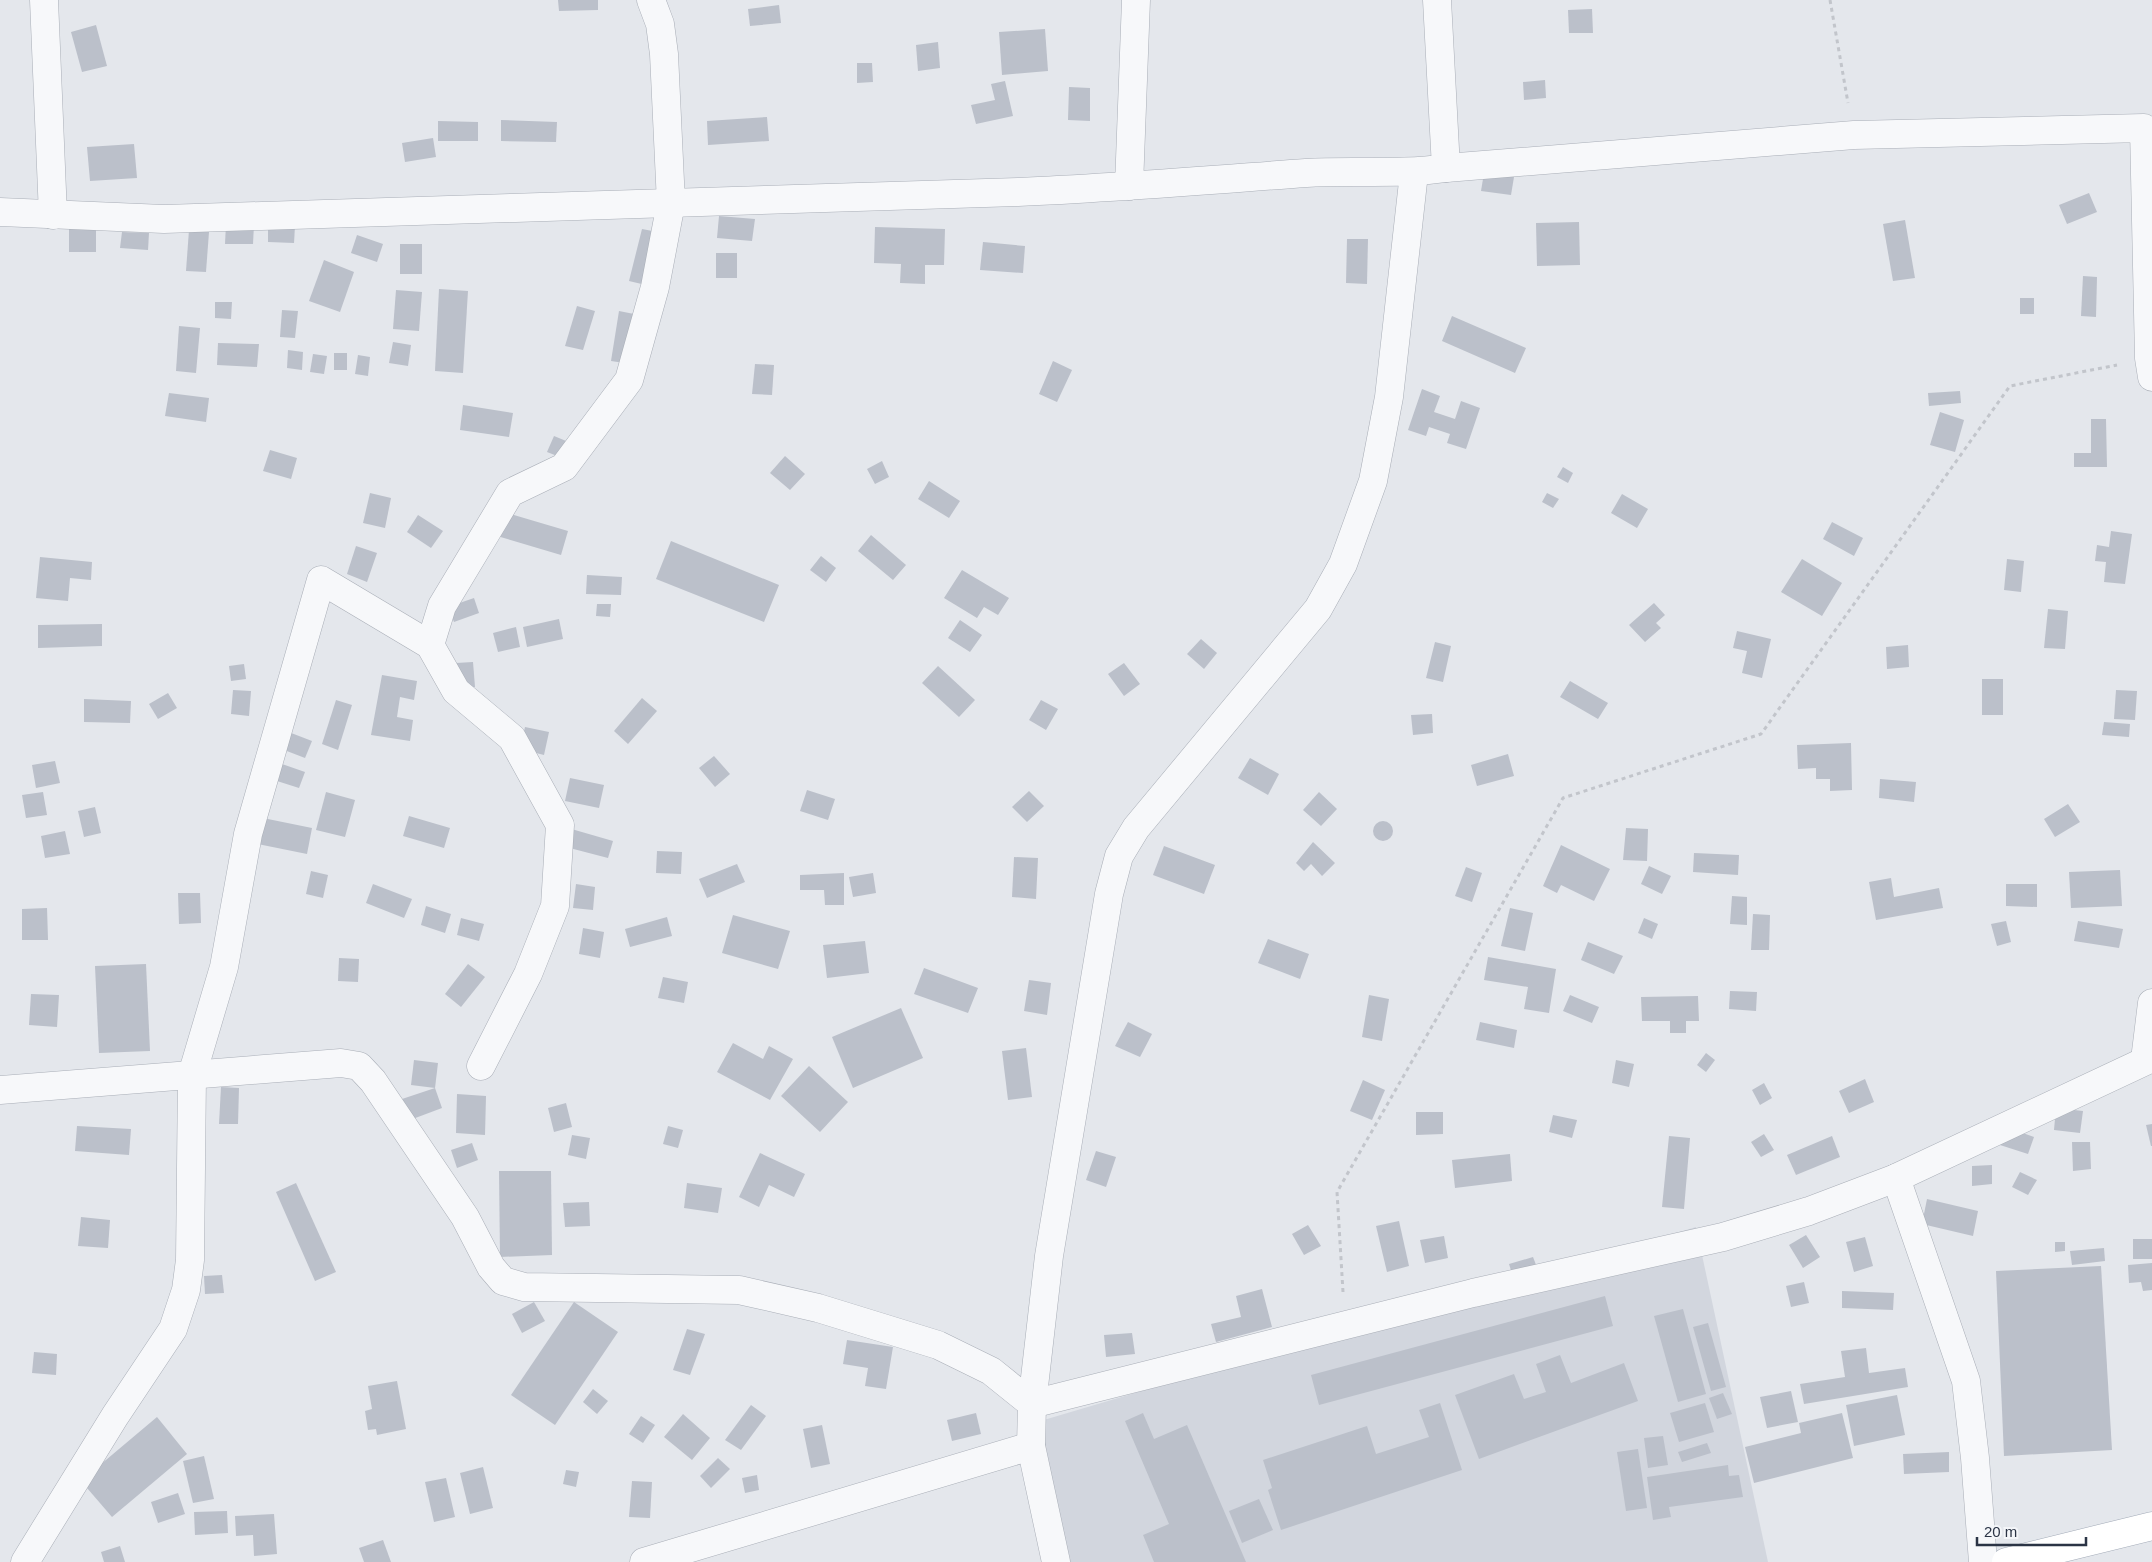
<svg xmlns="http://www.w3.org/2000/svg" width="2152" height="1562" font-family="Helvetica,sans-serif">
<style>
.built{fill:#d2d6de}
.building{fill:#bbc0ca}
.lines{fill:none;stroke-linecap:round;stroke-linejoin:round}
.minor-casing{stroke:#a9aeb7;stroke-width:29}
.primary-casing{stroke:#a3abb8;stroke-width:29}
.path{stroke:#c2c5cb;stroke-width:3;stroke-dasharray:4 4;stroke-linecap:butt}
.minor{stroke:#f7f8fa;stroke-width:28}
.primary{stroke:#fff;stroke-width:28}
</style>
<rect width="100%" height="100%" fill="#e4e7ec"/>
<polygon class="built" points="1696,1227 1768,1562 1068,1562 1037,1422"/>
<g class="building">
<polygon points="558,0 598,0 598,10 559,11"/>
<polygon points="779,5 781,23 750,26 748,9"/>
<polygon points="1592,9 1593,33 1569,33 1568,10"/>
<polygon points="96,25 107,66 82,72 71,32"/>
<polygon points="1045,29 1048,71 1002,75 999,32"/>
<polygon points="938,42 940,68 918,71 916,45"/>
<polygon points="857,63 872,63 873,82 857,83"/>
<polygon points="1545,80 1546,98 1524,100 1523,82"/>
<polygon points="1005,81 1013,116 976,124 971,105 995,100 991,84"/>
<polygon points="1069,87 1090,88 1090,121 1068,120"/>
<polygon points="767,117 769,141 708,145 707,121"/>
<polygon points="501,120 557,122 556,142 501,141"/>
<polygon points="438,121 478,122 478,141 438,141"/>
<polygon points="433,138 436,157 405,162 402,143"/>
<polygon points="134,144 137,178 90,181 87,147"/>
<polygon points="1484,173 1514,177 1511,195 1481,191"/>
<polygon points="2089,193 2097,212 2067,224 2059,205"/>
<polygon points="719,216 755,219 752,241 717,238"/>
<polygon points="1905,220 1915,278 1893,281 1883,224"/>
<polygon points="1579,222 1580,265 1537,266 1536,223"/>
<polygon points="226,224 254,224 253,244 225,244"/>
<polygon points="268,225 295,226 294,243 268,242"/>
<rect x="69" y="227" width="27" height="25"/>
<polygon points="875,227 945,229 944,265 925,265 925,284 900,283 901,264 874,263"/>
<polygon points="642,229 663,233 650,286 629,281"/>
<polygon points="189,230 209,232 206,272 186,271"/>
<polygon points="122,232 149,233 148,250 120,248"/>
<polygon points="357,235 383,244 377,262 351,253"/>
<polygon points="1347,239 1368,239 1367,284 1346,283"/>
<polygon points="983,242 1025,246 1023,273 980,270"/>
<rect x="400" y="244" width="22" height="30"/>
<rect x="716" y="253" width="21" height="25"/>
<polygon points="324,260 354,272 340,312 309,301"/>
<polygon points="2083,276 2097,277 2096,317 2081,316"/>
<polygon points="439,289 468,291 463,373 435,371"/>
<polygon points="396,290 422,292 419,331 393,329"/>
<rect x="2020" y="298" width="14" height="16"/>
<polygon points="215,302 232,302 231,319 215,318"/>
<polygon points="577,306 595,311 583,350 565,346"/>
<polygon points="282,310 298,311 295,338 280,337"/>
<polygon points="619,311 639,315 631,364 611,361"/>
<polygon points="1452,316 1526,348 1515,373 1442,341"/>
<polygon points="179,326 200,328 196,373 176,371"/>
<polygon points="393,342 411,345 408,366 389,363"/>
<polygon points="218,343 259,344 257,367 217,365"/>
<polygon points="288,350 303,352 302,370 287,368"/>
<rect x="334" y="353" width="13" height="17"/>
<polygon points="313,354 327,356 324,374 310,372"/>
<polygon points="358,355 370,357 368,376 355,374"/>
<polygon points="1053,361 1072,370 1057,402 1039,394"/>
<polygon points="755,364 774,365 772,395 752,394"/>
<polygon points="1422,389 1440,396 1434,412 1455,419 1461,401 1480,408 1466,449 1447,443 1450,434 1429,427 1426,436 1408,430"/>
<polygon points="1960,391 1961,403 1929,406 1928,393"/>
<polygon points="169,393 209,398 206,422 165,416"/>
<polygon points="463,405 513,413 509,437 460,430"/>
<polygon points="1940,412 1964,420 1955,452 1930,445"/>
<polygon points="2091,419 2106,419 2107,467 2074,467 2074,453 2091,453"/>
<polygon points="554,436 571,443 565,459 547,452"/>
<polygon points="270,450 297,458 291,479 263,471"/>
<polygon points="785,456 805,474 790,490 770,473"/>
<polygon points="882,461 889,477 875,484 867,469"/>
<polygon points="1563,467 1573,473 1568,483 1557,477"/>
<polygon points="929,481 960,501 949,518 918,499"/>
<polygon points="370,493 391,498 385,528 363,523"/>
<polygon points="1547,493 1559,499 1553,508 1542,502"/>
<polygon points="1622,494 1648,509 1637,528 1611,513"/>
<polygon points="504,512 568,531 561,555 497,536"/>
<polygon points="418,515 443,531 431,548 407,532"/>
<polygon points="1832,522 1863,538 1854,556 1823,539"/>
<polygon points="2111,531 2132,534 2125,584 2104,582 2106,562 2095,561 2097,545 2109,547"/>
<polygon points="871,535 906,565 893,580 858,551"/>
<polygon points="671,541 779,585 764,622 656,579"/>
<polygon points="356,546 377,553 367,582 347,574"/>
<polygon points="821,556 836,568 826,582 810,570"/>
<polygon points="40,557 92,562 91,580 70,578 68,601 36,598"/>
<polygon points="1802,559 1842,583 1822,616 1781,592"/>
<polygon points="2007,559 2024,561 2021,592 2004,590"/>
<polygon points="962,570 1009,598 998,615 984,607 977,618 944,598"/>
<polygon points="587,575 622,577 621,595 586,594"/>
<polygon points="474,598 479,613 454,622 448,607"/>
<polygon points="1654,603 1665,615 1656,623 1661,628 1645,642 1629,625"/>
<polygon points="597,604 611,604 610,617 596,616"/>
<polygon points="2048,609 2068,611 2065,649 2044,648"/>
<polygon points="559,619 563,639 527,647 523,627"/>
<polygon points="960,620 982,635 970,652 948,638"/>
<polygon points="102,624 102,646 38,648 38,625"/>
<polygon points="516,627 520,647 498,652 493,633"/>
<polygon points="1737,631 1771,639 1762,678 1742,673 1747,651 1733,648"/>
<polygon points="1201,639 1217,653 1204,669 1187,654"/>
<polygon points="1435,642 1451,646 1443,682 1426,678"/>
<polygon points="1908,645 1909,667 1887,669 1886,647"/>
<polygon points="473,662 475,687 458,688 456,663"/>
<polygon points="1124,663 1140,684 1124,696 1108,674"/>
<polygon points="244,664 246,679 231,681 229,666"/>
<polygon points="938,666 975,700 959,717 922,683"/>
<polygon points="382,675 417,681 414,700 400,697 397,717 413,720 410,741 371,735"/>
<rect x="1982" y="679" width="21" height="36"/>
<polygon points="1570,681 1608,703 1598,719 1560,697"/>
<polygon points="233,690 251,691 249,716 231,714"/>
<polygon points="2116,690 2137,691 2135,720 2114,719"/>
<polygon points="168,693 177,708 158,719 149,704"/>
<polygon points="642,698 657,711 628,744 614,731"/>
<polygon points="84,699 131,701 130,723 84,722"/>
<polygon points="336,700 352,705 338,750 322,744"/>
<polygon points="1041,700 1058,709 1046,730 1029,720"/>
<polygon points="1432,714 1433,733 1413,735 1411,715"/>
<polygon points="2104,722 2130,724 2129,737 2102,735"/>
<polygon points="525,727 549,732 544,755 520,749"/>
<polygon points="286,731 312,741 305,758 279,748"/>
<polygon points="1851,743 1852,790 1830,791 1830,779 1816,779 1816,768 1798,769 1797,745"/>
<polygon points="1508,754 1514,776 1477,786 1471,765"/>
<polygon points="714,756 730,774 715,787 699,768"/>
<polygon points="1250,758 1279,774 1268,795 1238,778"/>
<polygon points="55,761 60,783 36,788 32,765"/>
<polygon points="282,764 305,772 299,788 277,781"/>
<polygon points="570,778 604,785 599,808 565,801"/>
<polygon points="1880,779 1916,782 1914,802 1879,798"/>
<polygon points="807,790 835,799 828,820 800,811"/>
<polygon points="1029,791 1044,806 1027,822 1012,807"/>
<polygon points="43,792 47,815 26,818 22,795"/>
<polygon points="326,792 355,800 345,837 316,830"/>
<polygon points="1319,792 1337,809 1321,826 1303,810"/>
<polygon points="2068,804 2080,822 2055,837 2044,819"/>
<polygon points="95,807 101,833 84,837 78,811"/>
<polygon points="409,816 450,828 444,848 403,836"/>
<polygon points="258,817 312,828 307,854 253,843"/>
<circle cx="1383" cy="831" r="10"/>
<polygon points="568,828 613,841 608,858 562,846"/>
<polygon points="1626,828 1648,829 1647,861 1623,860"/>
<polygon points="65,831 70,854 45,858 41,836"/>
<polygon points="1313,842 1335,863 1322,876 1311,864 1304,871 1296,863"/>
<polygon points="1561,845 1610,869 1594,901 1561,885 1557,893 1543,886"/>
<polygon points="1164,846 1215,865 1204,894 1153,875"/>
<polygon points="657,851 682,852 681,874 656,873"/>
<polygon points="1694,853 1739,855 1738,875 1693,872"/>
<polygon points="1014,857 1038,858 1036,899 1012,897"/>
<polygon points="737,864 745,882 707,898 699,879"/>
<polygon points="1649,866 1671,876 1662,894 1641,884"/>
<polygon points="1466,867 1482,873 1472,902 1455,896"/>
<polygon points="2120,870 2122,906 2071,908 2069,872"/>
<polygon points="311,871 328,875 323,898 306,894"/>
<polygon points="844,873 844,905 825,905 824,890 800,890 800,875"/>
<polygon points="873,873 876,893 853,897 849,877"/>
<polygon points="1891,878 1894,897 1939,888 1943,908 1876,920 1869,882"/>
<polygon points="373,884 412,899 404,918 366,903"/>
<polygon points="576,884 595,887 593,910 573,908"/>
<polygon points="2006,884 2037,884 2037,907 2006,906"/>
<polygon points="178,893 200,893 201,923 179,924"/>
<polygon points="1732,896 1747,897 1747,925 1730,924"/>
<polygon points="426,906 451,914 445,933 421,925"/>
<polygon points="47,908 48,940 22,940 22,909"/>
<polygon points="1510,908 1533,913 1525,951 1501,946"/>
<polygon points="1753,914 1770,915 1769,950 1751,950"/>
<polygon points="733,915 790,931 778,969 722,953"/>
<polygon points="667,917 672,936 630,947 625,929"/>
<polygon points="461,918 484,924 479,941 457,935"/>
<polygon points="1644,918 1658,924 1652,939 1638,933"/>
<polygon points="2006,921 2011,942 1997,946 1991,924"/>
<polygon points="2078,921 2123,929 2119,948 2074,941"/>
<polygon points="583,928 604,932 600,958 579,954"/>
<polygon points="1268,939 1309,954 1300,979 1258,963"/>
<polygon points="865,941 869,973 827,978 823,945"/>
<polygon points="1588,942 1623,956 1614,974 1581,960"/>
<polygon points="1488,957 1556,969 1549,1013 1524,1009 1528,987 1484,980"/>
<polygon points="339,958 359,959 358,982 338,981"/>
<polygon points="146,964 150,1051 99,1053 95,966"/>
<polygon points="468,964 485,977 461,1007 445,994"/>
<polygon points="924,968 978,988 968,1013 914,994"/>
<polygon points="663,977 688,982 684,1003 658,998"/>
<polygon points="1029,980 1051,983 1047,1015 1024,1011"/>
<polygon points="1730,991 1757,992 1756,1011 1729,1009"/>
<polygon points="31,994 59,995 57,1027 29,1025"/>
<polygon points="1369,995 1389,999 1382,1041 1362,1037"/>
<polygon points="1570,995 1599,1007 1592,1023 1563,1011"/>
<polygon points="1698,996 1699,1021 1686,1021 1686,1033 1670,1033 1670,1021 1642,1021 1641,997"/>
<polygon points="901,1008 923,1058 853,1088 832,1037"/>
<polygon points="1128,1022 1152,1034 1140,1057 1115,1046"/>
<polygon points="1480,1022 1517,1030 1514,1048 1476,1040"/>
<polygon points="733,1043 763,1059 769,1046 793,1059 770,1100 717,1072"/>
<polygon points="1026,1048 1032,1097 1008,1100 1002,1051"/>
<polygon points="1706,1053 1715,1060 1706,1072 1697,1065"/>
<polygon points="414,1060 438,1063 435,1088 411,1085"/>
<polygon points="1616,1060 1634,1064 1629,1087 1612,1083"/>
<polygon points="809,1066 848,1102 820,1132 781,1096"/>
<polygon points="1865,1079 1874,1102 1849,1113 1839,1091"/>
<polygon points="1363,1080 1385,1090 1372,1120 1350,1111"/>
<polygon points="1764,1083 1772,1098 1760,1105 1752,1090"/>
<polygon points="221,1087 239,1088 238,1124 219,1124"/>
<polygon points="435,1088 442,1108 410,1120 402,1099"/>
<polygon points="457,1094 486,1096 485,1135 456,1133"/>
<polygon points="566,1103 572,1127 554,1132 548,1108"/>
<polygon points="2056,1108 2083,1111 2080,1133 2054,1130"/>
<polygon points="1416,1112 1443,1112 1443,1134 1416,1135"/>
<polygon points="1553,1115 1577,1120 1572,1138 1549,1132"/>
<polygon points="2152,1124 2152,1146 2151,1146 2146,1125"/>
<polygon points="77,1126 131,1129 129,1155 75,1151"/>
<polygon points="668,1126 683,1130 678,1148 663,1144"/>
<polygon points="2006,1127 2034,1137 2028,1154 2000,1145"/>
<polygon points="1764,1134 1774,1150 1761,1157 1751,1142"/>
<polygon points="572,1135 590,1138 586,1159 568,1155"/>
<polygon points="1669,1136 1690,1138 1684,1209 1662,1207"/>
<polygon points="1832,1136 1840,1157 1796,1175 1787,1155"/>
<polygon points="2072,1142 2090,1142 2091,1169 2073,1171"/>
<polygon points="472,1143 478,1160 457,1168 451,1150"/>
<polygon points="1096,1151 1116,1157 1106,1187 1086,1180"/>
<polygon points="760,1153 805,1174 794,1197 769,1185 759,1207 739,1197"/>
<polygon points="1510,1154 1512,1181 1455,1188 1452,1160"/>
<polygon points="1992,1165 1992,1184 1972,1186 1972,1166"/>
<polygon points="499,1171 551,1171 552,1255 500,1257"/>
<polygon points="2020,1172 2037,1180 2028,1195 2012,1187"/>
<polygon points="296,1183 336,1272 315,1281 276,1192"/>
<polygon points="687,1183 722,1188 718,1213 684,1208"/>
<polygon points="1927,1199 1978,1211 1973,1236 1922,1224"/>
<polygon points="589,1202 590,1226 565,1227 563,1203"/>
<polygon points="81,1217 110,1220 108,1248 78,1246"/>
<polygon points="1399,1221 1409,1266 1387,1272 1376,1226"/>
<polygon points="1308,1225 1321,1246 1304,1255 1292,1234"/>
<polygon points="1806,1235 1820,1257 1803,1268 1789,1245"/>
<polygon points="1444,1236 1448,1258 1425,1263 1420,1240"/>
<polygon points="1865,1237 1873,1266 1854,1272 1846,1242"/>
<rect x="2133" y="1239" width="19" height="20"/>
<polygon points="2055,1242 2065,1242 2065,1251 2055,1252"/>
<polygon points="2104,1248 2105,1261 2072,1265 2070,1251"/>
<polygon points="1533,1257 1538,1270 1513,1277 1509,1264"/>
<polygon points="2152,1263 2152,1290 2143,1291 2141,1282 2129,1283 2128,1265"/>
<polygon points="2101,1266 2112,1450 2004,1456 1996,1271"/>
<polygon points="222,1275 224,1293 205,1294 204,1276"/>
<polygon points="1804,1282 1809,1303 1791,1307 1786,1286"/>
<polygon points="1262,1289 1272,1327 1216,1342 1211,1324 1241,1317 1236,1296"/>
<polygon points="1842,1291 1894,1293 1893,1310 1842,1308"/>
<polygon points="1605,1296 1613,1326 1319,1405 1311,1375"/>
<polygon points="534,1302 545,1321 522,1333 512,1314"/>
<polygon points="574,1302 618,1332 555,1425 511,1395"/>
<polygon points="1683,1309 1706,1394 1678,1402 1654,1316"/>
<polygon points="1708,1323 1726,1387 1711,1391 1693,1327"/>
<polygon points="687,1329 705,1334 690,1375 673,1370"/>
<polygon points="1132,1333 1135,1354 1106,1357 1104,1335"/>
<polygon points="847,1340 893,1347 886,1389 865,1386 868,1368 843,1364"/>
<polygon points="1866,1348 1869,1373 1905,1368 1908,1387 1804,1404 1800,1384 1845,1377 1841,1351"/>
<polygon points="34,1352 57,1354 56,1375 32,1373"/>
<polygon points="1560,1355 1571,1383 1624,1363 1638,1401 1479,1459 1455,1395 1514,1374 1524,1399 1546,1392 1536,1364"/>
<polygon points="397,1381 406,1429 377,1435 376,1429 368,1430 365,1411 372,1409 368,1386"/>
<polygon points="593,1389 608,1401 597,1414 583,1402"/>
<polygon points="1791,1391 1798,1422 1767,1428 1760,1397"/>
<polygon points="1723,1393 1732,1414 1717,1419 1709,1398"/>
<polygon points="1897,1395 1905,1435 1854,1446 1846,1405"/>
<polygon points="1440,1403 1462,1470 1281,1530 1268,1490 1272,1488 1263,1460 1367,1426 1376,1454 1429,1437 1419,1410"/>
<polygon points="1705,1403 1714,1432 1679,1442 1670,1413"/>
<polygon points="751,1405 766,1416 741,1450 725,1440"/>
<polygon points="976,1413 981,1434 952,1441 947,1420"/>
<polygon points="1143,1413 1154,1439 1187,1425 1246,1562 1154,1562 1143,1535 1169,1524 1125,1421"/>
<polygon points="1842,1413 1853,1458 1754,1483 1745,1447 1801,1433 1799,1423"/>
<polygon points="683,1414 710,1438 692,1460 664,1437"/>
<polygon points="641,1416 655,1425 643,1443 629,1434"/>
<polygon points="157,1417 187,1454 112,1517 81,1481"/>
<polygon points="822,1425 830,1464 811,1468 803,1429"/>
<polygon points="1663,1436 1668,1465 1648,1468 1644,1438"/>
<polygon points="1707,1443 1711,1453 1682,1462 1678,1452"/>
<polygon points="1638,1449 1647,1508 1626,1511 1617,1452"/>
<polygon points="1949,1452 1949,1472 1904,1474 1903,1454"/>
<polygon points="204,1456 214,1499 193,1503 183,1461"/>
<polygon points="718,1458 730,1469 711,1488 700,1476"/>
<polygon points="1728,1465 1729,1476 1739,1475 1743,1497 1669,1507 1671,1517 1653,1520 1647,1477"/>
<polygon points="483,1467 493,1508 470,1514 460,1473"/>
<polygon points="566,1470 579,1472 576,1487 563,1484"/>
<polygon points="757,1475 759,1490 745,1493 742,1478"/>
<polygon points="446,1478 455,1517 434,1522 425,1482"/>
<polygon points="632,1481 652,1482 650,1518 629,1517"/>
<polygon points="178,1493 185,1514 158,1523 151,1502"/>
<polygon points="1259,1499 1273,1530 1242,1543 1229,1511"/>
<polygon points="227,1511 228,1533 195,1535 194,1512"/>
<polygon points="274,1514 277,1554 254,1556 253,1535 236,1536 235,1516"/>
<polygon points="383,1540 391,1562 364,1562 359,1548"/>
<polygon points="120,1546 125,1562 104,1562 101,1552"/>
</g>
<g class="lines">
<g class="minor-casing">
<g id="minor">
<polyline points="44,0 53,215"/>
<polyline points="1446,168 1854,135 2144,128 2149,358 2152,377"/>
<polyline points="1129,186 1136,0"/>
<path d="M0,212l164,7 854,-27c96,-4 192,-12 288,-19 47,-3 93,2 140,-5l-9,-168"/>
<polyline points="430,645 442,606 510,493 564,467 629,380 655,287 671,203 664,54 660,24 651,0"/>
<polyline points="2145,1060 2152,1003"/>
<polyline points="0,1090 341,1063 359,1066 373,1081 465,1217 491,1267 503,1281 524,1287 739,1290 818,1308 938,1345 991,1371 1032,1404 1473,1293 1723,1237 1809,1211 1896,1178 2152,1058"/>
<polyline points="1896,1178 1966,1381 1975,1458 1983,1562"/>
<polyline points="1031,1446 1032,1404 1049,1256 1109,894 1119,856 1136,828 1318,609 1343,564 1373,481 1389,397 1414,173"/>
<polyline points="25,1562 115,1416 173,1329 186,1290 190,1260 192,1075 224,967 248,834 321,580 430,645 456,691 512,738 560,825 555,906 528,974 481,1066"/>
<polyline points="644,1562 1031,1446 1056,1562"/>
</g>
</g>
<g class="primary-casing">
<polyline id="primary" points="2006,1562 2152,1526"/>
</g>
<g class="path">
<polyline points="1830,0 1848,103"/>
<polyline points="1343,1292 1337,1192 1563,798 1761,734 2010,386 2117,365"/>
</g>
<use href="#minor" class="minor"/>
<use href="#primary" class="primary"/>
</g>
<path d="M1977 1537v8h109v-8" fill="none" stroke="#2b3445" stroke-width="2.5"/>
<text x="1984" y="1537" font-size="15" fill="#2b3445" stroke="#f4f6f9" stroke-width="4" paint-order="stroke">20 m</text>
</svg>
